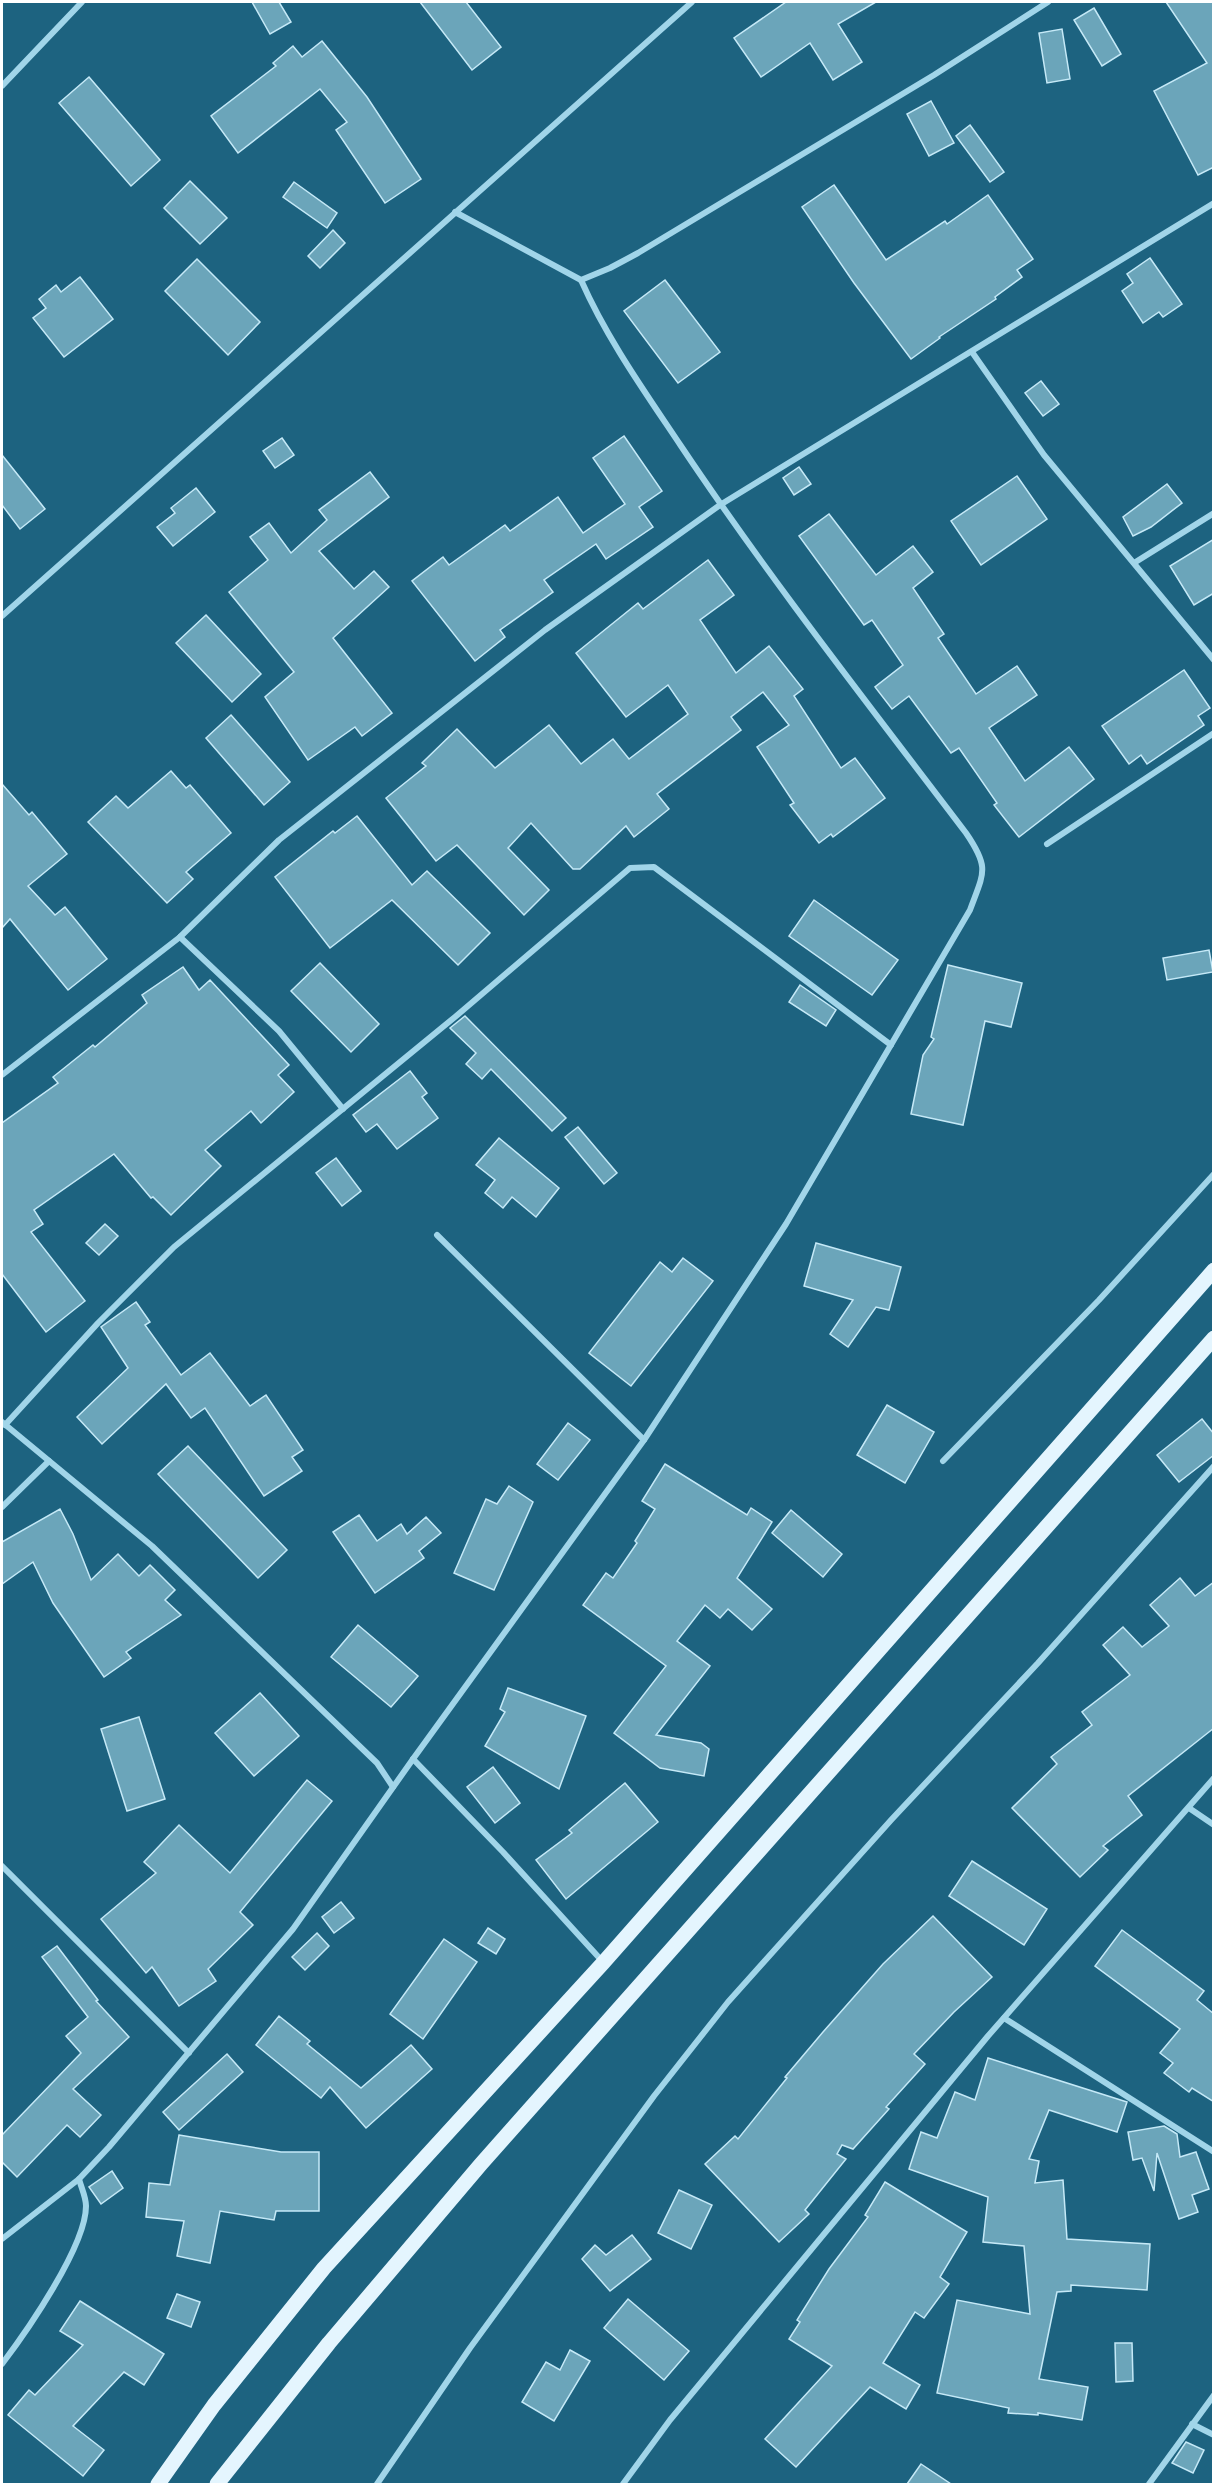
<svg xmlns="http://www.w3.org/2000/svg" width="1215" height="2486" font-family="Overpass,sans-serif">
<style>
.building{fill:#6ba5ba;stroke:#c5e9f7;stroke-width:1.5}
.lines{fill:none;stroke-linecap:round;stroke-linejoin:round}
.street{stroke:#a1d5e9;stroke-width:6}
.primary{stroke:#e4f5fe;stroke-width:15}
</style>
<rect width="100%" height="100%" fill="#1d6380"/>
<g class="building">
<polygon points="252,2 279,2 291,22 270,34"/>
<polygon points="420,2 466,2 501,47 472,70"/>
<polygon points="786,2 876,2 838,24 862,62 833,80 810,43 761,77 734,38"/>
<polygon points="1166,2 1214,2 1214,167 1198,175 1154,91 1207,63"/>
<polygon points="1094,8 1121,54 1102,66 1074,20"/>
<polygon points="1062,29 1070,79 1047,83 1039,33"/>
<polygon points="322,41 367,97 421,179 385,203 336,130 347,122 320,89 238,153 211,116 276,66 273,63 293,46 302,57"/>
<polygon points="89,77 160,160 131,186 59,103"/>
<polygon points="931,101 954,143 929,156 907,114"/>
<polygon points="970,125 1004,172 990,182 956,136"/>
<polygon points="190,181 227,218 200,244 164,208"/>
<polygon points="294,182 337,213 327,228 283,197"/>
<polygon points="834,185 886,260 945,221 947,224 988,195 1033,259 1017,270 1022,277 995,297 996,299 939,337 940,338 911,359 854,283 802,207"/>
<polygon points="333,230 345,243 320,268 308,256"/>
<polygon points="1150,258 1182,304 1163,317 1159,312 1143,323 1122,291 1133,283 1127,274"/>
<polygon points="197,259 260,322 228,355 165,291"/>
<polygon points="80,277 113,319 64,357 33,318 46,308 39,299 56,285 61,292"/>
<polygon points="665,280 720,352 678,383 624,311"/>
<polygon points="1041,381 1059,404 1043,416 1025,393"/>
<polygon points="624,436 662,491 639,507 653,527 606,559 596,544 544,580 553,592 500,630 505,637 475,661 412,581 443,557 449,565 505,525 510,531 558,497 583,533 625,504 593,458"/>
<polygon points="282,438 294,455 275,468 263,451"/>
<polygon points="2,455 45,509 20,529 2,505"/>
<polygon points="799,467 811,484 794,495 783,478"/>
<polygon points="370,472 389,497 319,551 354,589 374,571 389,587 333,638 392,713 362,736 355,727 308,760 265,697 294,672 229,592 268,560 250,537 269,523 291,553 327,520 319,510"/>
<polygon points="1017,476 1047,519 981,565 951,521"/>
<polygon points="1167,484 1182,503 1151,527 1133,536 1123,517"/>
<polygon points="196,488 215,512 173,546 157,527 175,513 171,508"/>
<polygon points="829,514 876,575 913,546 933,572 913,588 944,634 938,638 976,694 1017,666 1037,695 989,728 1025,781 1069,747 1094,779 1019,837 994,805 997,803 959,748 951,753 909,696 892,709 875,687 903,665 872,620 864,625 799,536"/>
<polygon points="1214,539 1214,593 1194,605 1170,566"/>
<polygon points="708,560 734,595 700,620 736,673 769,646 803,689 794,696 841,768 855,758 885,798 833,837 831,834 819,843 790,805 794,803 757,747 789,725 763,692 731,717 741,730 657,794 669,809 634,837 626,826 580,869 573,869 531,823 508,848 549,890 524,915 457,845 436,861 386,798 426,766 422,763 457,729 495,768 549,725 581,764 613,739 629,759 688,714 668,685 626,717 576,653 638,603 643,609"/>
<polygon points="206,615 261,674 232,702 176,643"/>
<polygon points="1184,670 1210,708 1198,716 1204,725 1147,764 1141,755 1129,764 1102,726"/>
<polygon points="231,715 290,782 264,805 206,738"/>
<polygon points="171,771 186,788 190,785 231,833 186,872 193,879 167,903 88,822 116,796 128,808"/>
<polygon points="2,784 29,815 32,812 67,854 28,886 55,915 65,907 107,959 68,990 10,919 2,928"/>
<polygon points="357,816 412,885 427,871 490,933 458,965 392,900 330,948 275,877 333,831 335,833"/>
<polygon points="814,900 898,960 872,995 789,936"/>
<polygon points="1209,950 1213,972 1167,980 1163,958"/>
<polygon points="320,963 379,1024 351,1052 291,991"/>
<polygon points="948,965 1022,983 1011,1027 985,1021 963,1125 911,1114 923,1055 934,1039 931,1037"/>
<polygon points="183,967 199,990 210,980 289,1065 278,1075 294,1092 261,1123 251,1111 205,1150 221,1166 171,1215 153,1197 151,1198 114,1154 34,1210 43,1224 31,1232 85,1301 46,1332 2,1274 2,1123 58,1083 53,1077 93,1045 95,1047 147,1003 142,995"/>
<polygon points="800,985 836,1010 826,1026 789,1002"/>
<polygon points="465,1016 566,1118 552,1131 491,1069 482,1079 466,1064 476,1053 450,1028"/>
<polygon points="410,1071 427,1093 422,1097 438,1118 397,1149 377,1124 366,1132 353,1115"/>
<polygon points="578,1127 617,1173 604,1184 565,1137"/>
<polygon points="499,1138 559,1188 536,1217 512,1197 503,1208 485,1193 495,1180 476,1165"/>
<polygon points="336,1158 361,1191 342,1206 316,1173"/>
<polygon points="105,1224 118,1236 99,1255 86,1243"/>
<polygon points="816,1243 901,1267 889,1310 876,1307 848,1347 830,1334 853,1300 804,1286"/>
<polygon points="683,1258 713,1281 631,1386 589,1353 660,1262 672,1272"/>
<polygon points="136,1302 150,1322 145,1325 181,1375 210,1353 250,1406 266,1395 303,1450 292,1457 302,1471 264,1496 205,1408 191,1418 166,1384 102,1444 77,1417 128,1368 101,1327"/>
<polygon points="887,1405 934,1432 905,1483 857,1455"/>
<polygon points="1202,1419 1214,1434 1214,1455 1179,1482 1157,1455"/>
<polygon points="568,1423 590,1440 558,1480 537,1464"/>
<polygon points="188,1446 287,1550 258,1578 158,1474"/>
<polygon points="665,1464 747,1515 751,1508 772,1522 737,1578 772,1609 752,1630 728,1609 720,1618 705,1605 677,1641 710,1666 656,1735 701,1743 709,1749 704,1776 660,1768 614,1733 666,1666 583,1605 606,1573 613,1578 637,1543 635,1541 655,1509 642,1501"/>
<polygon points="509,1486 533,1502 494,1590 454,1573 486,1499 497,1504"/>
<polygon points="60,1509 73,1534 91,1580 118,1554 139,1576 150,1565 175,1590 165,1600 181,1615 126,1652 131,1658 104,1677 53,1603 33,1562 2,1584 2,1542"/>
<polygon points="791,1510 842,1554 823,1577 772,1533"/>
<polygon points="359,1515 377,1541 401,1524 407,1534 426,1517 441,1533 419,1551 424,1558 375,1593 333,1532"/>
<polygon points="1180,1578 1195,1596 1214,1582 1214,1728 1128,1796 1142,1815 1103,1846 1108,1850 1080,1877 1012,1808 1057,1764 1051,1757 1092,1725 1082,1712 1130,1675 1103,1645 1123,1627 1142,1647 1169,1626 1150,1605"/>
<polygon points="358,1625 418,1676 391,1707 331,1657"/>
<polygon points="508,1688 586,1716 559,1789 485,1746 505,1712 500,1709"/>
<polygon points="260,1693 299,1736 254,1776 215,1733"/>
<polygon points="139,1717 165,1799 127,1811 101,1729"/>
<polygon points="493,1767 520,1803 495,1823 467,1787"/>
<polygon points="307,1780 332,1801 240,1912 253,1925 208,1969 216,1981 179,2006 152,1967 146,1973 101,1919 156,1873 144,1862 179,1825 230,1873"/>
<polygon points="625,1783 658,1822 566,1899 536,1860 572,1833 569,1830"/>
<polygon points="972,1861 1047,1909 1024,1945 949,1896"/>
<polygon points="341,1902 354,1918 334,1933 322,1917"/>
<polygon points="933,1916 992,1977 954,2012 914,2054 925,2064 886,2107 889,2109 853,2149 842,2145 837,2154 846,2159 805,2210 809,2214 779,2242 705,2164 735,2136 738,2139 787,2078 785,2077 823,2032 883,1964"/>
<polygon points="488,1928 505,1939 496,1954 478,1943"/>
<polygon points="1122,1930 1204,1991 1197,2000 1214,2014 1214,2102 1192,2088 1189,2092 1164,2073 1173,2063 1160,2053 1180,2029 1095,1966"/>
<polygon points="317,1933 329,1946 305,1970 292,1957"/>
<polygon points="444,1939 477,1962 423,2039 390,2014"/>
<polygon points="57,1946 98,2000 96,2001 129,2037 73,2089 101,2115 80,2137 67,2125 17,2177 2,2162 2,2135 81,2053 66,2036 88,2017 42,1957"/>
<polygon points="279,2016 310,2041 307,2044 361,2088 411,2045 432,2069 366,2128 330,2087 321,2098 256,2045"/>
<polygon points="227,2054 243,2072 179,2130 163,2112"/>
<polygon points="988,2058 1127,2102 1117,2132 1049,2110 1029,2159 1039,2161 1035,2183 1063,2180 1067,2239 1150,2244 1147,2290 1071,2285 1071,2291 1057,2292 1039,2379 1088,2387 1082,2420 1038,2413 1038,2415 1008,2413 1009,2408 937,2393 957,2300 1030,2314 1024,2246 983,2242 988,2197 909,2169 921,2132 937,2138 955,2092 975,2100"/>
<polygon points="1164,2126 1177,2134 1180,2157 1196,2152 1209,2189 1192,2195 1198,2212 1179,2219 1157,2153 1154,2191 1142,2158 1133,2160 1128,2132"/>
<polygon points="179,2135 281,2152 319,2152 319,2211 276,2211 274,2220 220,2211 210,2263 177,2256 184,2221 146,2217 149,2183 170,2185"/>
<polygon points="112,2171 123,2188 101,2204 89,2187"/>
<polygon points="885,2182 967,2232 940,2277 949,2284 924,2318 915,2312 883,2363 920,2385 906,2409 870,2387 796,2467 765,2439 832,2366 789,2339 800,2322 797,2320 829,2269 868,2217 865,2215"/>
<polygon points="679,2190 712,2205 691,2249 658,2233"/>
<polygon points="632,2235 651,2259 610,2291 582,2259 595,2245 606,2255"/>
<polygon points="177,2294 200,2302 191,2327 167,2318"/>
<polygon points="628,2299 689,2351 664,2380 604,2328"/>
<polygon points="80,2301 164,2354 144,2385 124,2372 73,2426 104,2450 83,2476 8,2415 29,2390 35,2395 83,2345 60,2331"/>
<polygon points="1115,2343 1132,2343 1133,2381 1116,2382"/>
<polygon points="570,2350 590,2361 554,2421 522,2402 546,2362 560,2370"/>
<polygon points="1186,2442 1204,2450 1193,2473 1172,2463"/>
<polygon points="921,2464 951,2484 907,2484"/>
</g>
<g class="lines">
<g class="street">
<polyline points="2,86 82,2"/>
<polyline points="455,212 581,280 610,268 638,253 934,75 1048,2"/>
<polyline points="972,352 1044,455 1214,660"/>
<polyline points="1134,563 1214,513"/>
<polyline points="2,616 692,2"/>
<polyline points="1047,844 1214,733"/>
<polyline points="180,937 279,1031 343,1109"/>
<polyline points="2,1075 180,937 279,840 545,630 720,505 1214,203"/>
<polyline points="437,1235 644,1440"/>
<polyline points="2,1422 152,1546 377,1763 393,1787"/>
<polyline points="5,1425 98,1323 174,1247 455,1017 630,868 654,867 891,1045"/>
<polyline points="943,1461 1099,1300 1214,1174"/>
<polyline points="2,1507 49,1461"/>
<polyline points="413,1759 503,1852 603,1962"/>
<polyline points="1189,1808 1214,1825"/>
<polyline points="2,1866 189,2053"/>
<polyline points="1004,2018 1214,2152"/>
<path d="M2,2239l77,-60 30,-32 184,-218 120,-170 231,-319 142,-216 184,-314c14,-38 20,-42 -4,-77 -97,-128 -196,-254 -285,-387 -36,-54 -74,-107 -100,-166"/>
<path d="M2,2364c25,-33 84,-118 84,-158 0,-9 -5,-19 -7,-27"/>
<polyline points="1192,2424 1214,2435"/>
<polyline points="377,2484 470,2348 654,2096 728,2002 892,1819 1038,1663 1214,1466"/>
<polyline points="623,2484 670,2420 988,2036 1214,1778"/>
<polyline points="1149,2484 1214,2395"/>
</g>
<g class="primary">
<polyline points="158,2484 214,2405 324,2268 603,1963 1214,1270"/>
<polyline points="217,2484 329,2343 481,2164 1214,1338"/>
</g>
</g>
<rect width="1215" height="2486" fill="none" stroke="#ffffff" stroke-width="6"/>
</svg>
